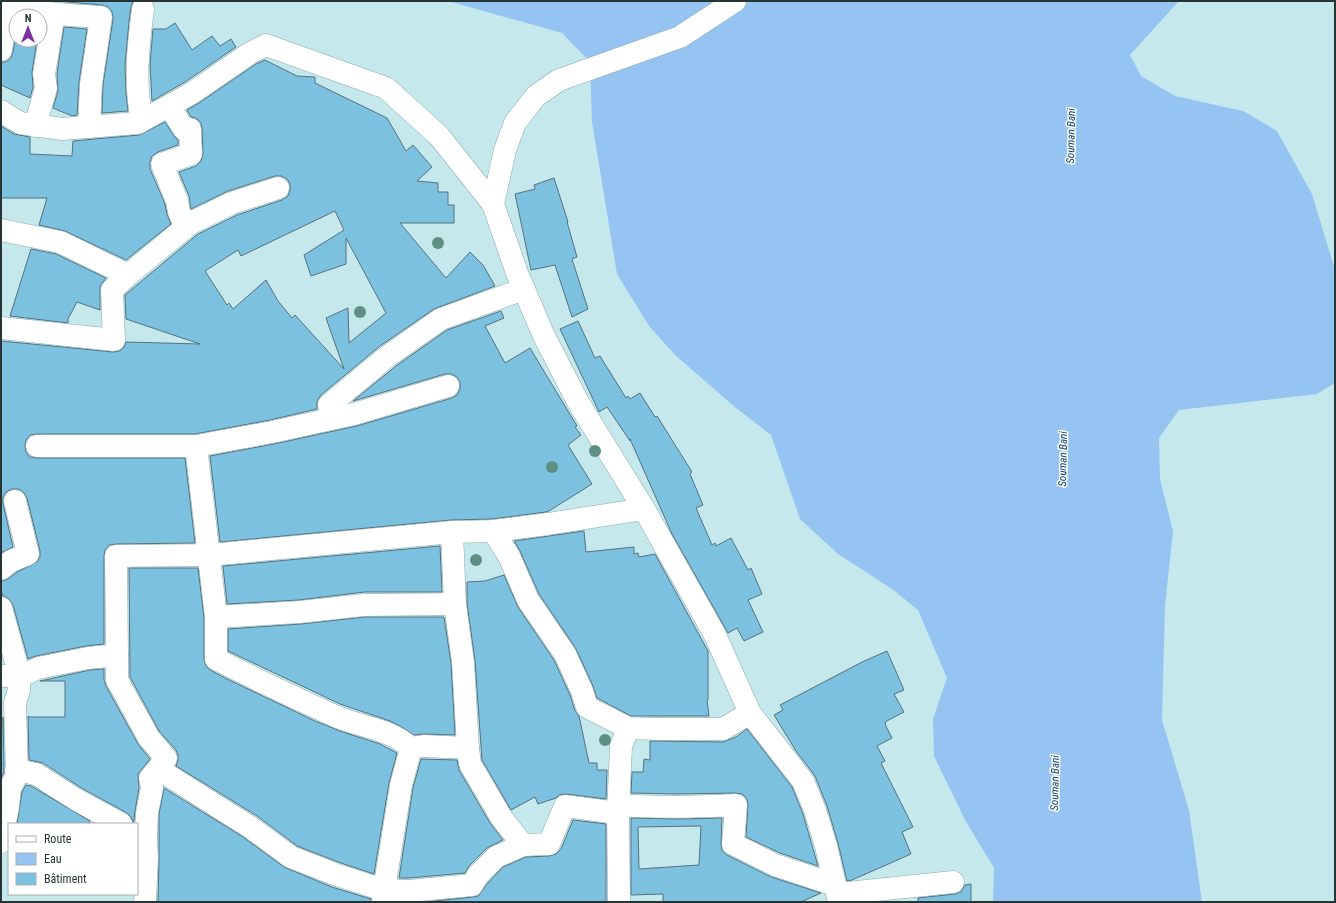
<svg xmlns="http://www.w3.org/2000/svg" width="1336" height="903" font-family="'Roboto Condensed',sans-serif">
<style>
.water{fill:#96c4f2}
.building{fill:#7cc1e0;stroke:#56717e;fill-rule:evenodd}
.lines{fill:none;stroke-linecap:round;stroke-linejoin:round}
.minor-casing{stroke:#88aaaf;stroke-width:23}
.minor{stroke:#fff;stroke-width:22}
.tree{fill:#5f8e85}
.labels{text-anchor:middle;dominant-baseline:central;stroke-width:3;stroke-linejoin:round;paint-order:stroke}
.water-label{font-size:11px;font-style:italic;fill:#073b65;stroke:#fff}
</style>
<rect width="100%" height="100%" fill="#c4e8ec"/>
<polygon class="water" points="448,1 1179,1 1130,55 1141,76 1175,96 1243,111 1277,131 1312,194 1335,270 1335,383 1317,394 1179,410 1159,438 1160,479 1173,531 1165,606 1162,720 1189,810 1202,902 993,902 994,868 965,820 934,756 933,719 947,678 918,610 892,589 838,554 800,519 771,435 736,408 675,355 649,326 617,274 592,122 590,62 562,33"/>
<g class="building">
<polygon points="56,1 133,1 131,7 129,22 125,64 126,93 128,111 102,113 103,85 113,19 112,12 108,7 102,5"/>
<polygon points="175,23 192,50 212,36 220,46 231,39 236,47 185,82 152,101 150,65 153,29 166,29"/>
<polygon points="64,27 87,29 79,82 77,115 72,116 53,108 58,91 57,74"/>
<polygon points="16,36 16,40 37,40 32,72 33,87 30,98 1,85 1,66 2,62 6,62 11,58 13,52"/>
<path d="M265,60l32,16 18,1v6l72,35 19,33 7,-6 19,22 -15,14 21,2v9h10v13h6v18h-54l46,55 24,-26 13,13 12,21 -61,23 -54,37 -59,49 -4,6v8l-47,11 -75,14h-158l-7,1 -4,5 -1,6 1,6 4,5 7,1h148l10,85 -79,1 -7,1 -4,5 -1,6v88l-18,2 -50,10 -8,3 -15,-54 -4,-6 -6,-3 -2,-6v-9l7,-2 9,-7 20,-10 3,-5v-6l-13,-53 -3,-5 -5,-4h-7l-6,3 -3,5v7l10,43 -12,6v-212l112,11 7,-1 4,-4 2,-5 74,2 -74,-25 -1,-24 73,-61 39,-19 45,-15 6,-4 2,-6v-6l-3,-5 -6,-3h-6l-47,15 -37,18 -2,-13 -10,-24 17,-6 5,-5 2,-7 -1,-26 -1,-5 -5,-5 -5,-1 -4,-7 12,-7 57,-39zM335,211l9,19 -40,25 7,21 35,-12v-26l40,75 -37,30 -1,-35 -22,10 18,51 -49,-54 -3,3 -14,-17 -12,-21 -33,29 -4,-6 -2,2 -22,-34 33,-21 3,6z"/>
<polygon points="165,122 174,136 178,140 178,145 158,152 152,156 150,162 150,169 165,204 167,214 171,224 126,260 65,231 39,225 47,198 1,198 1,126 14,134 30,137 30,154 72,156 73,141 139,135"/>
<polygon points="554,178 568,222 567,222 577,257 572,259 588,309 572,317 555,265 531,270 515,194 535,189 534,185"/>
<polygon points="31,249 56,254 106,278 100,286 100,310 77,302 68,319 68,323 10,316"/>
<polygon points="501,311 504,318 485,326 505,363 530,348 577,426 575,427 581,435 568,445 592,484 549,511 546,512 492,519 451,520 220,542 210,456 274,444 357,426 452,398 457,395 460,389 460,382 457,377 451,374 445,374 353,401 396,366 447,330"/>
<polygon points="578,321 595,358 600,356 626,398 628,396 630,399 640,393 655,417 657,416 692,472 690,474 703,505 696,508 712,545 715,543 716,546 731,538 748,570 751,568 762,594 748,600 763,632 744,641 737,628 728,633 672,534 630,439 630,441 607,407 599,412 560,329"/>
<polygon points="584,531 586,552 634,547 634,554 638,553 639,557 655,554 708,651 708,700 707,700 709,716 631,716 597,698 593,686 576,649 539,594 520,551 514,541"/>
<polygon points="440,546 442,592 364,592 299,600 227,604 223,566"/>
<polygon points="129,568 198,568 204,618 204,659 206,666 210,670 225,678 315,721 340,731 380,744 397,753 389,783 374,874 341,863 297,846 257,816 176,766 178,760 178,755 176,750 159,731 130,677"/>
<polygon points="504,575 518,607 554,660 570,695 575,711 579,716 589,763 597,763 597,770 607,770 606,799 566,794 559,795 556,798 538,804 535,797 511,810 482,760 475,661 467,603 467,582 485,581"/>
<polygon points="365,617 444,617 451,663 455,735 424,734 414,735 400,726 390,721 340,704 228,651 228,629 301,624"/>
<polygon points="887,651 904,690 894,694 904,712 885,722 886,723 885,724 892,738 877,746 885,761 881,763 913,827 902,832 911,854 852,880 847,881 838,843 827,806 815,776 796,751 774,715 783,710 780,705 862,662"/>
<polygon points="104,669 104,680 106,686 138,744 150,759 138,774 139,788 135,811 134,821 133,822 131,817 127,813 83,789 43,763 29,760 28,716 29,717 65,717 65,681 40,681 90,670"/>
<polygon points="3,717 4,766 4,773 1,778 1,726 3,726"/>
<polygon points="747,729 792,787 803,814 818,866 780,853 746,837 748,806 747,799 742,794 735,793 677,794 631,793 632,772 643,772 644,759 650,760 650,741 723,742 736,737"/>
<polygon points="421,759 457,760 459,770 490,823 503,840 487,848 469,866 465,873 409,878 399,878 413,788"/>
<polygon points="26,785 31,786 90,821 89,824 17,824 22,792"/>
<polygon points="164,788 243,837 284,867 332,887 371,899 371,902 158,902 159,859 159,814"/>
<path d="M631,818l47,1 44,-1 -1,25 1,8 5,4 44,22 50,16 -20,9h-138v-8l-32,1zM701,826l-2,39 -60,4 -1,-42z"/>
<polygon points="573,820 606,824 606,902 425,902 473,897 478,896 488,883 503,867 526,857 549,856 556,854 561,849"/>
<polygon points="971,884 971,902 918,902 918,898 955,894 961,892 965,885"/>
</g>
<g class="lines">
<g class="minor-casing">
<g id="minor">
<path d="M4,1c26,13 68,14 97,16l-10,67 -2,43"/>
<polyline points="1,50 9,3"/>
<polyline points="169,106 184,129 190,129 191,154 162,164 177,201 179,212 186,227"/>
<polyline points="1,111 20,123 62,129 138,123 192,93 250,53 266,45 386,88 439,136 493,204 517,273 544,336 578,402 644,509 715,635 750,713 803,781 815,810 826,846 839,902"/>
<path d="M142,120c-8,-36 -4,-74 1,-111"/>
<polyline points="35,126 46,88 44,74 54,14"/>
<polyline points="493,204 505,150 515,123 536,96 559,80 680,37 735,1"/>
<polyline points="1,230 60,242 128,275 191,223 232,203 278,188"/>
<polyline points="1,328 114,340 112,290 128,275"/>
<polyline points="331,419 329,405 388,356 441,319 524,289"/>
<polyline points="37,446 196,446 272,432 354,414 448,386"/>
<path d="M196,446l20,171v42c39,20 79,39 119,57 25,11 56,13 76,32l12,-2 45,2"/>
<polyline points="493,531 509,556 528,600 565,654 582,691 587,707 628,728 657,729 723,729 750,713"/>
<polyline points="452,532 455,604 463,662 468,748 470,764 501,817 523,845"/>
<polyline points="1,569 11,561 28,554 15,501"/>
<polyline points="1,608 20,677 14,676 1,676"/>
<polyline points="216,617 300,612 364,605 455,604"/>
<polyline points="117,655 117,680 149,738 166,758 158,769"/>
<polyline points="16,770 36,774 77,800 121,824"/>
<path d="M618,805c40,3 79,2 118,0l-3,39 42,21 60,20"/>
<polyline points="137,833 146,838 147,813 152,788 150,778 158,769 250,827 291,857 337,875 384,890 409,891 472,885 478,875 496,857 523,845 549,844 565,806 618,813"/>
<polyline points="1,842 8,807 10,788 17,775 15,703 19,690 19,680 20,677 38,668 88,658 117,655 116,556 210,555 452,532 493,531 548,524 644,509"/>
<polyline points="838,894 953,882"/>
<polyline points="145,902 147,858 146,838"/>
<polyline points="383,902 384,890 401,785 411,748"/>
<polyline points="619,902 618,813 621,746 628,728"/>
</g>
</g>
<use href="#minor" class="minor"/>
</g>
<g class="tree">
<circle cx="438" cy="243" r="6"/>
<circle cx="360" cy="312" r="6"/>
<circle cx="595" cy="451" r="6"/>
<circle cx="552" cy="467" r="6"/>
<circle cx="476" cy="560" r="6"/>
<circle cx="605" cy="740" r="6"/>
</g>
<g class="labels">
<g class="water-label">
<text transform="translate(1071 136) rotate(-89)">Souman Bani</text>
<text transform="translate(1063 459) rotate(-89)">Souman Bani</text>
<text transform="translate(1055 783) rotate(-89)">Souman Bani</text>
</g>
</g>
<rect width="1336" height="903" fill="none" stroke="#273436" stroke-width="4"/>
<rect x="8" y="823" width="130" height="72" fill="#ffffff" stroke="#a9aeaf"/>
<rect x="16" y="836" width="20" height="6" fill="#ffffff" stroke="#a9aeaf"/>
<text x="44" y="843" font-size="12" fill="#273436">Route</text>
<rect x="16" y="853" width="20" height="12" fill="#96c4f2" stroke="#a9aeaf"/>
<text x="44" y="863" font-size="12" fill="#273436">Eau</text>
<rect x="16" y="873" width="20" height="12" fill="#7cc1e0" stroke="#a9aeaf"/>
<text x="44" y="883" font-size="12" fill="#273436">Bâtiment</text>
<g transform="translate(28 28)"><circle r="19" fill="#ffffff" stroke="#a9aeaf"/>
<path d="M0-3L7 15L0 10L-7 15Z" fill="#7c2e9f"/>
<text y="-6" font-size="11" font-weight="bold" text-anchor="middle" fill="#273436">N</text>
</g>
</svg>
